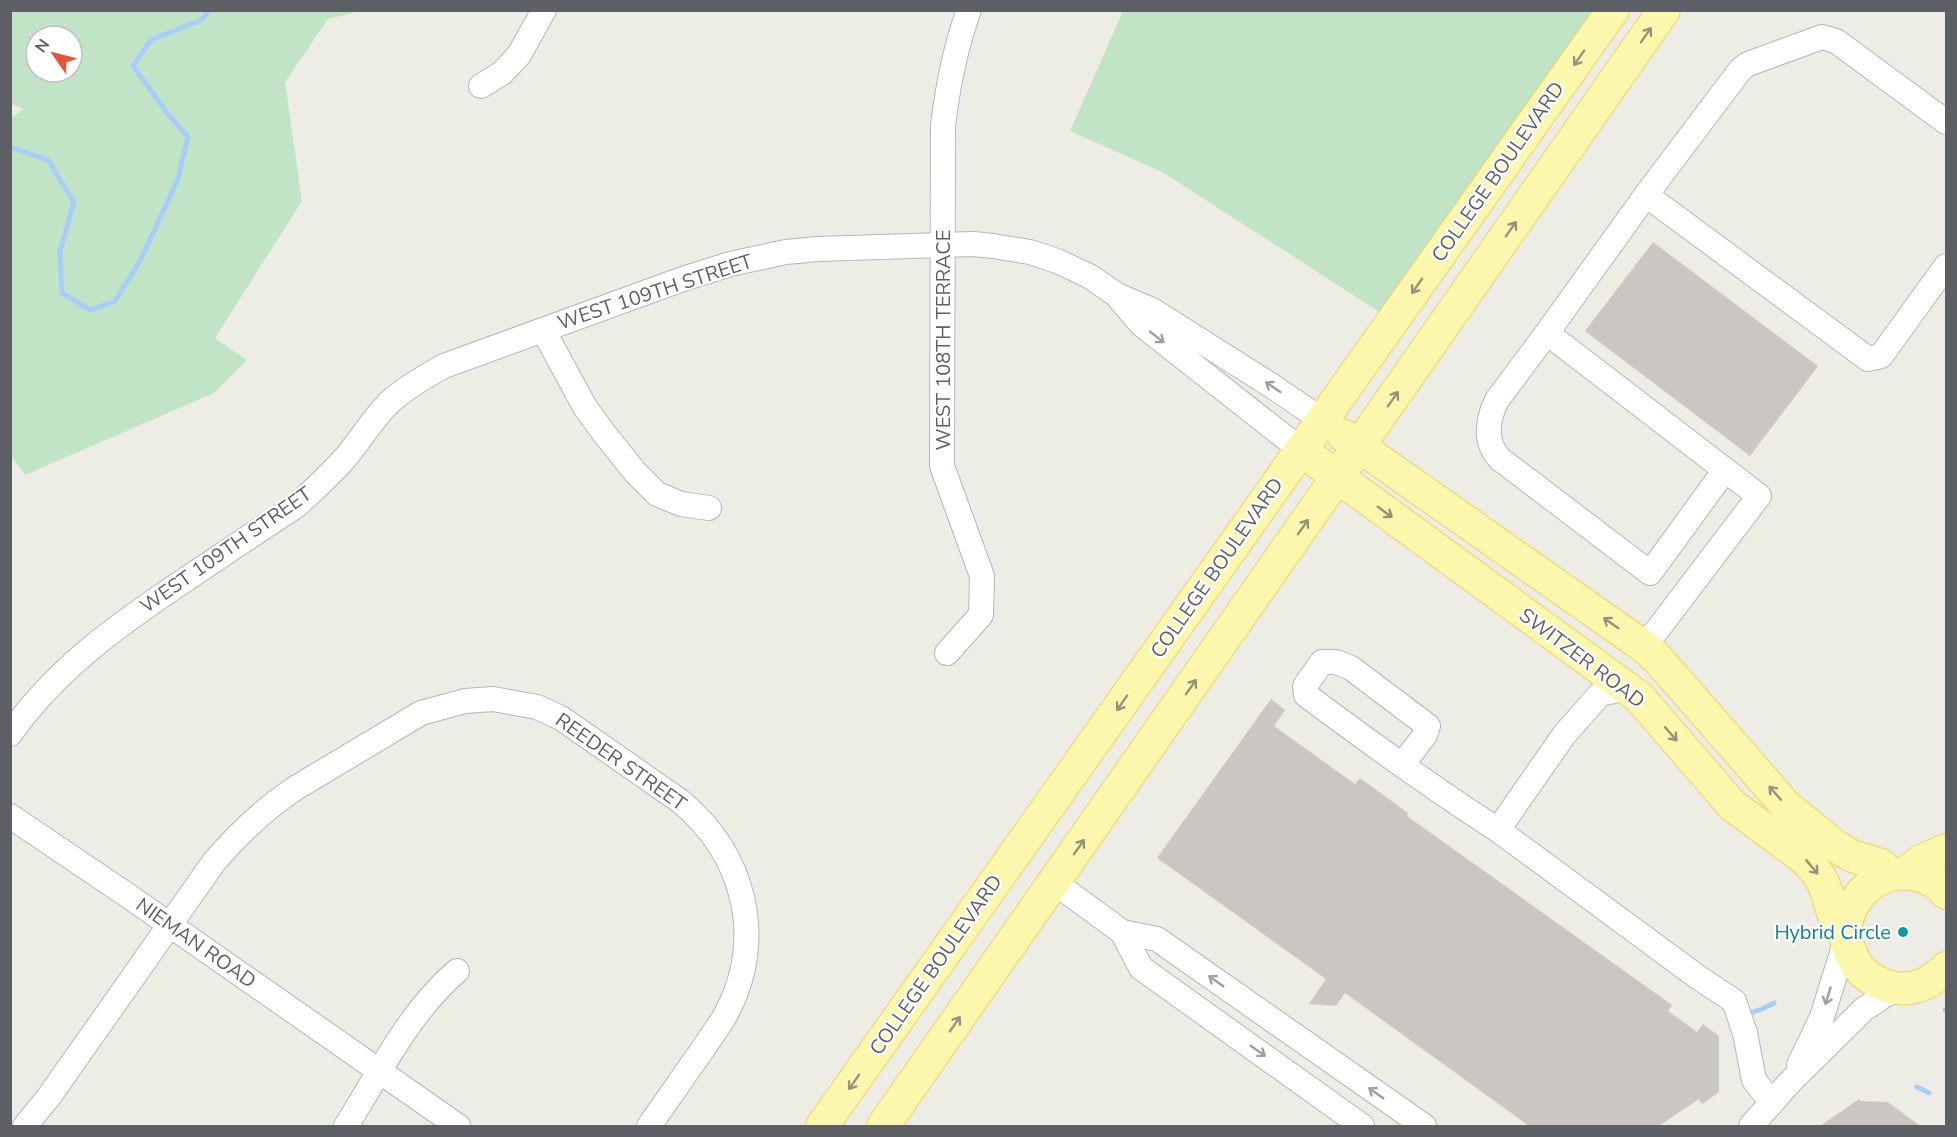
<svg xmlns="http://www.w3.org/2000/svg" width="1957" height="1137" font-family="'Nunito Sans',sans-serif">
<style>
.green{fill:#c2e4c6;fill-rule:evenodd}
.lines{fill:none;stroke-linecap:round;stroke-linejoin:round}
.stream{stroke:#a8cdfa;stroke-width:5}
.building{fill:#cac7c2}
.minor-casing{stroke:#b5b6bb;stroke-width:26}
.major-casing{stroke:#ead362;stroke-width:34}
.path{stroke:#9cc4ac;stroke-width:3;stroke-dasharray:6 3;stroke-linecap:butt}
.minor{stroke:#fff;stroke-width:24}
.major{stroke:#fbf7ad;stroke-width:32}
.oneway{stroke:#94947e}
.oneway2{stroke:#9d9fa2}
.culture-dot{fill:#0f9aa8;stroke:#fff;stroke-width:2}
.labels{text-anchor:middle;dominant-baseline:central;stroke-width:4.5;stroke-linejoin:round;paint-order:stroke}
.street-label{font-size:20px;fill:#5c5f64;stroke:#fff}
.culture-label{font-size:20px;fill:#0d838f;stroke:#fff;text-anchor:end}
</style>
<rect width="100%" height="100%" fill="#eeede5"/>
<g class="green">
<path d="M11,10l350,1 -33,8 -43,63 17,119 -87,137 32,22 -33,33 -189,82 -15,-20v-337l14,-9 -13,-5zM36,36h36v36h-36z"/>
<polygon points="1123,11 1593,11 1381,313 1162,172 1070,131"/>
</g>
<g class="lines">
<g class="stream">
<polyline points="10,147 48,160 74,202 60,251 62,293 90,310 115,301 140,261 178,179 188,137 168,114 133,66 151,40 201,20 210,10"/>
<polyline points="1747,1014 1762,1009 1774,1003"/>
<polyline points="1917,1087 1929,1093"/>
</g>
</g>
<g class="building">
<polygon points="1653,242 1818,366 1750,456 1585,331"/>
<polygon points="1271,699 1285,710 1274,726 1355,784 1360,778 1408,813 1407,816 1672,1005 1668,1011 1697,1032 1703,1024 1719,1036 1719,1092 1702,1104 1699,1099 1659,1126 1529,1126 1345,993 1336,1006 1309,1004 1326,979 1157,858"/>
<polygon points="1859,1099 1861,1101 1888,1102 1920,1126 1820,1126"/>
</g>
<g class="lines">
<g class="minor-casing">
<g id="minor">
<polyline points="481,86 502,73 519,55 544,10"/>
<polyline points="1646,195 1741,69 1748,64 1822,37 1836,41 1946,122"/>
<polyline points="1118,297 1141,324 1301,450"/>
<polyline points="543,330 585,407 603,432 635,472 657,494 681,504 709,508"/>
<path d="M1547,333l-50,67c-10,20 -13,42 3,59l150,114 75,-103"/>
<polyline points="1643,646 1658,629 1759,496 1547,333 1646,195 1868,359 1881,356 1946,266"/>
<path d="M947,653l34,-38 1,-39 -40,-110 1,-341c5,-40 12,-77 26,-115"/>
<polyline points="1627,688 1600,694 1564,735 1498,830 1699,978 1734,1001 1745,1033 1754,1080 1772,1103"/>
<path d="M10,734c47,-66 109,-110 175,-154 37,-25 74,-50 111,-74 18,-16 34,-31 50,-49 16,-19 28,-41 47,-58 16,-13 33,-23 51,-33l236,-86 50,-16 56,-12 32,-3 155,-5 20,2 37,6 27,9 32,15 28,19 35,15 120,76 50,34"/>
<path d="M1402,765l23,-30 3,-9 -77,-58 -15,-6h-14l-17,24 1,9c63,47 126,93 192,135"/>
<polyline points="10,816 127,895 458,1126"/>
<polyline points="1054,882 1122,932 1157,939 1424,1126"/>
<polyline points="1122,932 1141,968 1362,1126"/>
<polyline points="1799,1065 1822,1017 1846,940"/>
<path d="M25,1126l23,-28 166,-236c24,-28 49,-52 80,-73l127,-76 44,-12 28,-2 44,8 24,11 119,83c65,54 86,137 46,213 -7,13 -17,25 -25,38 -18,25 -35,50 -52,74"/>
<path d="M346,1126c33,-52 63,-114 111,-155"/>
<polyline points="1751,1126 1791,1081 1855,1018 1864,1009 1896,988"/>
</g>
</g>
<g class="major-casing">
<g id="major">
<polyline points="1343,435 1643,646 1656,657 1787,807 1835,846 1852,856 1881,865 1889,874"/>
<path d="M1301,450l338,247 93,108 73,54c6,6 12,13 16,20 10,17 9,39 24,54"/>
<polyline points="1905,873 1921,861 1946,850"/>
<path d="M1946,893c-4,-4 -8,-9 -14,-12 -40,-21 -82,6 -87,50 -1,7 4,16 6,22 8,25 39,40 64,34 13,-3 22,-10 31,-19"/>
<polyline points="822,1126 1613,10"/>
<polyline points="883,1126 1664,10"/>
</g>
</g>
<polyline class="path" points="1943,1010 1946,1010"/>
<use href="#minor" class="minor"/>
<use href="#major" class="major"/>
</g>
<defs><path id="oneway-shaft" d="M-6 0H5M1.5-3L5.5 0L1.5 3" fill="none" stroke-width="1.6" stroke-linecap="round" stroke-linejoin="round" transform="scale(1.5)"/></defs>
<g class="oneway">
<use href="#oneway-shaft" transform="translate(1646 35) rotate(-55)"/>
<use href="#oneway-shaft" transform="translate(1579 58) rotate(125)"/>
<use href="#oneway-shaft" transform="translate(1511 229) rotate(-55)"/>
<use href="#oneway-shaft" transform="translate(1417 286) rotate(125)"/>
<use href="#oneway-shaft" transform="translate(1393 399) rotate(-55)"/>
<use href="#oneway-shaft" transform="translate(1385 512) rotate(36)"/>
<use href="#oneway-shaft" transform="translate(1303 527) rotate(-55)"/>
<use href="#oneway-shaft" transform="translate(1611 623) rotate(-145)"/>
<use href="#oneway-shaft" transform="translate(1191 687) rotate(-55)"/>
<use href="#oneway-shaft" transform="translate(1122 703) rotate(125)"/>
<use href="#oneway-shaft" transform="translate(1671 734) rotate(49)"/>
<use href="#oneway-shaft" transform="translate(1775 793) rotate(-131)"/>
<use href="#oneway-shaft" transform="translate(1079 847) rotate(-55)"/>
<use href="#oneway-shaft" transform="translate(1812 867) rotate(50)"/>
<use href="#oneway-shaft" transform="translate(955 1024) rotate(-55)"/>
<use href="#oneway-shaft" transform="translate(854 1082) rotate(125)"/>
</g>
<g class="oneway2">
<use href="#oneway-shaft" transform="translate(1157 337) rotate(38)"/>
<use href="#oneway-shaft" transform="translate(1273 387) rotate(-146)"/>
<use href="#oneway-shaft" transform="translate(1216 981) rotate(-145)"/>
<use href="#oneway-shaft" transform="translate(1828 996) rotate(107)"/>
<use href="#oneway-shaft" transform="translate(1258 1051) rotate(35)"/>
<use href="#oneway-shaft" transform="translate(1376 1093) rotate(-145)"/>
</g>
<circle class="culture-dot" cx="1903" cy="932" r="6"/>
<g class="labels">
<g class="street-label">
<text transform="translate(1498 172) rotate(-55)">COLLEGE BOULEVARD</text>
<text transform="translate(655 292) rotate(-18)">WEST 109TH STREET</text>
<text transform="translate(943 340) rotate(-90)">WEST 108TH TERRACE</text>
<text transform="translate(226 550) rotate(-35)">WEST 109TH STREET</text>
<text transform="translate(1217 568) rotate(-55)">COLLEGE BOULEVARD</text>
<text transform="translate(1582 658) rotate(37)">SWITZER ROAD</text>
<text transform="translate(621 762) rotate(35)">REEDER STREET</text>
<text transform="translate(196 943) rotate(35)">NIEMAN ROAD</text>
<text transform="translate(936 965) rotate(-55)">COLLEGE BOULEVARD</text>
</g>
<g class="culture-label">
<text x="1891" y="932">Hybrid Circle</text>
</g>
</g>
<rect width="1957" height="1137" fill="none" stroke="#5c5f64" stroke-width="24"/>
<g transform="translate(54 54) rotate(305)"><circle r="28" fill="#ffffff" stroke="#bebfc1" stroke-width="1.5"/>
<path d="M0-4.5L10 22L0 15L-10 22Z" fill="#e05839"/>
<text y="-9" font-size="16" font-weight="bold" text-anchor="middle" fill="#5c5f64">N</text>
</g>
</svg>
